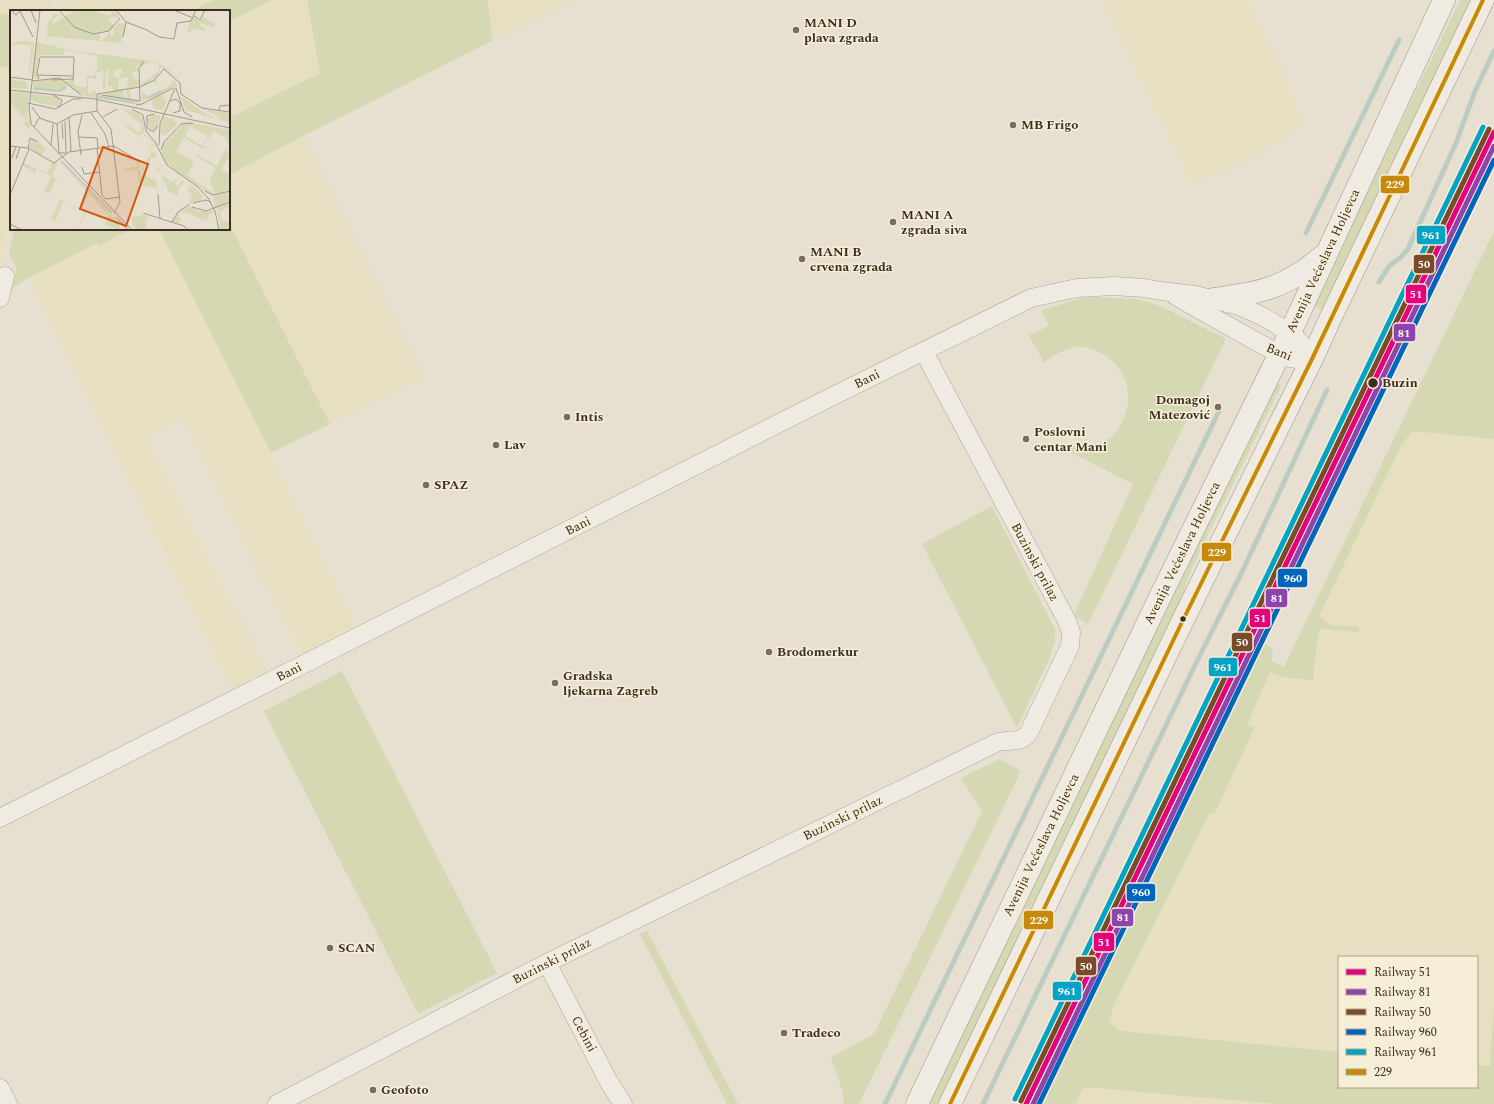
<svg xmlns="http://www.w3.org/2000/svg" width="1494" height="1104" font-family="Spectral,serif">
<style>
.farmland{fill:#e6dfc2}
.green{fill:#d6d7b3}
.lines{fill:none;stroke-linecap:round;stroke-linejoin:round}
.stream{stroke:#bcccc2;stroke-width:5}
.street-casing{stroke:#ada599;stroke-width:19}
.secondary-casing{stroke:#9c958a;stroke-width:23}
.street{stroke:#efebe3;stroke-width:18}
.secondary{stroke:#efebe3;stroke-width:22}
.bus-1-casing{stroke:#f7eed8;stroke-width:7}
.bus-1{stroke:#c88808;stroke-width:4}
.rail-1-casing{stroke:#f7eed8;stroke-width:8}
.rail-2-casing{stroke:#f7eed8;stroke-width:8}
.rail-3-casing{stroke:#f7eed8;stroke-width:8}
.rail-4-casing{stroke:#f7eed8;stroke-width:8}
.rail-5-casing{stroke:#f7eed8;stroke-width:8}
.rail-1{stroke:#e5007d;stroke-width:5}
.rail-2{stroke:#8e44ad;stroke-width:5}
.rail-3{stroke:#7a4b2a;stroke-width:5}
.rail-4{stroke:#0065bd;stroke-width:5}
.rail-5{stroke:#03a3c5;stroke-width:5}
.poi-dot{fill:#786c5e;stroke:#f7eed8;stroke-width:1.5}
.stop-dot{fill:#3d2e20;stroke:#f7eed8;stroke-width:1.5}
.labels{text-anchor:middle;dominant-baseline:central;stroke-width:3;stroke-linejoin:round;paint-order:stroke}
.poi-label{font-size:13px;font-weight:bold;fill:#3d2e20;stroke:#f7eed8;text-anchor:start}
.street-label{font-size:13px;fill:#3d2e20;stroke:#f7eed8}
.stop-label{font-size:13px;font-weight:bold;fill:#3d2e20;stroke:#f7eed8;text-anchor:start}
.inset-river{fill:none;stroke:#bcccc2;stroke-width:2}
.inset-road{fill:none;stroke:#a3998a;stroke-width:1}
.view{fill:#d7550e;fill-opacity:0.15;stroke:#d7550e;stroke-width:2}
.inset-edge{fill:none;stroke:#3d2e20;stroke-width:2}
.line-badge{stroke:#f7eed8;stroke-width:1.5}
.badge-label{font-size:11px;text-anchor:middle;font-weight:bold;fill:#fff}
</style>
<rect width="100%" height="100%" fill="#e7e0d1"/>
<g class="farmland">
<polygon points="0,0 54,0 52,11 11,11 11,16 0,13"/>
<polygon points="63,0 214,0 191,11 61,11"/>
<polygon points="272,0 307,0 320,73 229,118 229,22"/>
<polygon points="488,0 574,0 492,41"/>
<polygon points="1101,0 1248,0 1307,123 1255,156 1191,186"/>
<polygon points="0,66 11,68 11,216 0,267"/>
<polygon points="303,136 424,378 330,424 229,223 229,175"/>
<polygon points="132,229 159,229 357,625 301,654 182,419 147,437 266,670 235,687 230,686 28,278 97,243 98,246"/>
<polygon points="1412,431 1494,439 1494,1005 1490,1067 1477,1065 1477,957 1339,957 1339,1052 1122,1031 1115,1027 1110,1021 1113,1007 1209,813 1215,813 1255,728 1247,726 1270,672 1281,677 1319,629 1359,627 1332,625 1319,616 1401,446"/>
<polygon points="1083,1087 1277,1104 1076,1104"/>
</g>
<g class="green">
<polygon points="214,0 272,0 229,22 229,11 191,11"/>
<polygon points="307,0 488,0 492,41 303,136 229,175 229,118 320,73"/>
<polygon points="1460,0 1472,0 1322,310 1313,305"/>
<polygon points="0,13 11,16 11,68 0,66"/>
<polygon points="229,223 330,424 271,453 159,229 229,229"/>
<polygon points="14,229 132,229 98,246 97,243 28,278 11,289 17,269 9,253"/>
<path d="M1494,231v208l-82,-8 -11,15 -82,170 13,9 27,2v5l-40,-3 -6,51 -32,-3 -11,-5 -23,53 8,2 -40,86 -6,1 -96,193 -3,14 5,6 7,4 217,21v35h138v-22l13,1 4,-61v99h-217l-194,-17 -7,17h-43l223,-465c11,6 19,7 16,22l12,6z"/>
<path d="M1092,297l46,2 22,7 66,33 -138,285 -14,-9 59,-131 -65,-33 -5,-5c11,0 25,1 36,-2 9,-3 18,-11 22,-20 15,-27 6,-58 -22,-72 -7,-3 -15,-6 -23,-5 -13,2 -22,8 -32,16l-15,-28 20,-9 -8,-15 33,-11z"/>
<polygon points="1277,383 1281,386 1201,549 1187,580 1180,604 939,1104 928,1104 1242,452"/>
<polygon points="992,506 1055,629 1055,641 1049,659 1017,728 922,544"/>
<polygon points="342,671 497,973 418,1014 264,711"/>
<polygon points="1000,759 1021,771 859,1104 844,1104 842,1090 831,1057 874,1034 982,811 961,778"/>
<polygon points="647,931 738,1104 727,1104 643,940 639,934"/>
</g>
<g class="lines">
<g class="stream">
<polyline points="1306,233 1399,40"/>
<polyline points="1379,282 1389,266 1401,257 1408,249 1456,143 1475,91 1494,51"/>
<polyline points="885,1104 1219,411"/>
<polyline points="983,1104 1198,659 1242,572 1327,390"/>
</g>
<g class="street-casing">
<g id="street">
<polyline points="1176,296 1198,309 1279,354 1290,358 1311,361"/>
<polyline points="0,298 5,276"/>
<polyline points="0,818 829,398 1031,298 1077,288 1114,286 1144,288 1161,291 1195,295 1239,306 1262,316 1290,333 1298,340 1305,349 1311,361"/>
<polyline points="547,963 610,1084 623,1104"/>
<polyline points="0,1088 8,1104"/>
<path d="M277,1104l270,-141 451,-221c11,-2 22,1 30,-8l42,-88 1,-14 -4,-11 -143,-269"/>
</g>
</g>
<g class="secondary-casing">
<g id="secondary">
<path d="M1214,299c48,-7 70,-10 109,-43"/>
<polyline points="917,1104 1160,597 1290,333 1444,0"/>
<polyline points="950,1104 1184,618 1311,361 1330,319 1483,0"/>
</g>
</g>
<use href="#street" class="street"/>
<use href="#secondary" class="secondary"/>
<g class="bus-1-casing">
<polyline id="bus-1" points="950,1104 1184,618 1311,361 1483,0"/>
</g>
<use href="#bus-1" class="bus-1"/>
<g class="rail-1-casing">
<polyline id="rail-1" points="1026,1104 1494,132"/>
</g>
<g class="rail-2-casing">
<polyline id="rail-2" points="1033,1104 1494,146"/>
</g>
<g class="rail-3-casing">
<polyline id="rail-3" points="1021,1101 1489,129"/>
</g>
<g class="rail-4-casing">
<polyline id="rail-4" points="1039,1104 1494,160"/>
</g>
<g class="rail-5-casing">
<polyline id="rail-5" points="1015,1099 1483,127"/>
</g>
<use href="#rail-1" class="rail-1"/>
<use href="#rail-2" class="rail-2"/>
<use href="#rail-3" class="rail-3"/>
<use href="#rail-4" class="rail-4"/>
<use href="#rail-5" class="rail-5"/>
</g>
<g class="poi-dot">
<circle cx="796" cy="30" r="4"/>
<circle cx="1013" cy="125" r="4"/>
<circle cx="893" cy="222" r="4"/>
<circle cx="802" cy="259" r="4"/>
<circle cx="1218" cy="407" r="4"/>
<circle cx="567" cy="417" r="4"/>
<circle cx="1026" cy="439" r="4"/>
<circle cx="496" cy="445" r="4"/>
<circle cx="426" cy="485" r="4"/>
<circle cx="769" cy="652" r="4"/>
<circle cx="555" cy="683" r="4"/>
<circle cx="330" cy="948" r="4"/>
<circle cx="784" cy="1033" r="4"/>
<circle cx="373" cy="1090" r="4"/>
</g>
<g class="stop-dot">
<circle cx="1373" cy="383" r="5.5"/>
<circle cx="1183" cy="619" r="3.5"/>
</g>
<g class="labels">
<g class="poi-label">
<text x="804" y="23">MANI D<tspan x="804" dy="15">plava zgrada</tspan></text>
<text x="1021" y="125">MB Frigo</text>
<text x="901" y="215">MANI A<tspan x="901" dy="15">zgrada siva</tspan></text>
<text x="810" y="252">MANI B<tspan x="810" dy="15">crvena zgrada</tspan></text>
<text x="1210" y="400" text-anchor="end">Domagoj<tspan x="1210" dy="15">Matezović</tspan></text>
<text x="575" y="417">Intis</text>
<text x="1034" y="432">Poslovni<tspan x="1034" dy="15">centar Mani</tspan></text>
<text x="504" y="445">Lav</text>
<text x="434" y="485">SPAZ</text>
<text x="777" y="652">Brodomerkur</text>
<text x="563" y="676">Gradska<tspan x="563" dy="15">ljekarna Zagreb</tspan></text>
<text x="338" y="948">SCAN</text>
<text x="792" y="1033">Tradeco</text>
<text x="381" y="1090">Geofoto</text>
</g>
<g class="street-label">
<text transform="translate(1323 261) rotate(-65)">Avenija Većeslava Holjevca</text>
<text transform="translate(1279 352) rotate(22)">Bani</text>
<text transform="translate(867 379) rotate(-26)">Bani</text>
<text transform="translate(578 526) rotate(-27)">Bani</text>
<text transform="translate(1182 553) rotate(-64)">Avenija Većeslava Holjevca</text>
<text transform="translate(1035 562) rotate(62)">Buzinski prilaz</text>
<text transform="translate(289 672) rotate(-27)">Bani</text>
<text transform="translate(843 818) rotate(-26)">Buzinski prilaz</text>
<text transform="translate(1041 845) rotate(-64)">Avenija Većeslava Holjevca</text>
<text transform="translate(552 961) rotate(-27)">Buzinski prilaz</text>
<text transform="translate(584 1034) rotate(62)">Cebini</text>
</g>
<g class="stop-label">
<text x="1382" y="383">Buzin</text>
</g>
</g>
<g transform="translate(10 10)">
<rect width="220" height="220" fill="#e7e0d1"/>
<path d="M67,0h14l17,5 4,-1 -2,-4h5l4,8h-10v4l6,3 -3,4 -16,5h4v6h3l9,-10 -2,5 1,2 3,-2 -1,-6 5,-6 7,1 -4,19 -77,-7 3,-1 1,-14 3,-1 2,-6h7l-7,5v5l11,-7 6,7 -5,-8zM185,7l4,5 4,-5 12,7 -2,4 -13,-6v4l6,4 -12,-1 -7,4 2,-11zM9,31l15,1 -4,34 -3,2 2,-2 2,-31 -21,-1zM27,32l37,9 71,9 -1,2 4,-2 10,3 7,4 13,11 -17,-11 -4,9 -15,10 -2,-5 3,2 16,-12v-6l-9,-4 -11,7 3,-3 -7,1 4,4 -6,2v6l6,2 1,5 -10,4 1,11 -4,-1 -1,-10 -3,1 1,9 -16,-2 -4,-4 9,-2 1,-4 -6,-1v-13l3,1 -3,-4 -2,1 -1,18 -3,-1 2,-17 -8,1v7l-8,-1v16l8,-3v7l-10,-2 -10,-4 -10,-11 6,-1 4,6 10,1 1,-12 8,1v-5l2,-1v-14l-32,-6 -1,5h-27l2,3 -3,14 2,7h-3l-2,-4zM110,59h3l-4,9 9,-1 -1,11 -9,1 1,-11h-4l-1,-7zM0,69l17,3 1,7 -18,-1zM41,69l14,2 2,4 -1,5 -5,2 -28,-2 1,-8zM146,69l2,4 -6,-1 -10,6v4l7,4 19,-9 6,-7 4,6 -41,18 -40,-6 1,-4 44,8v-14zM0,82l19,1 -2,23 6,14 -4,-6 1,5 -3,-1 -5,-8 7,4 -2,-3 -17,-19zM22,84l27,3v10l-28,-6zM142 93a7 7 0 1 1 14 0a7 7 0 1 1-14 0ZM171,86l19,14 16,9 -30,-9zM111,98l16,4 6,7 1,14 9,9 2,6 -3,-2 -2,4 7,5 -2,3 -3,-1 -5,9 -2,-2 7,-12 -3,-2 4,-7 -11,-10 -9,13 6,-10 -13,-9 1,-2 13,8 2,-8zM194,99l26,4v9l-10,-2 -1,-3zM144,104l7,2 -5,13 -6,2 -3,-11zM154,107l10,2 3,5 -13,12 -4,-4zM175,112l45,8 -1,14 -4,-7 -12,-6 -9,15 17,11 6,-9 2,8 -8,14 9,4v16l-20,4 -33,-22 -12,-12 -3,-7 1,-8zM180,116l18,10 -5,10 -18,-10zM174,128l18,10 -8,14 -18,-11zM193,137l18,10 -4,9 -19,-11zM187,147l19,11 -6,9 2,10 -24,-14zM178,163l25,15 1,5 -27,-18zM22,128l14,10 -4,8 -13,-9zM126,150l3,1 2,15h3l-1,-12 3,13 10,3 2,14 -2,-6 -17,-4 -2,-14 -11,1 -1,-3 12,-1zM14,153l23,10 5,-10h5l-5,13 22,10 -18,-8 -7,16 -5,-2 7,-16 -14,-7 -5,10 2,-5 -4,-2h5l-12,-6zM152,154l-4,9 15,9 5,-4 -3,6 3,2 4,-6 2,2 -3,5 -2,-1 -1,10 -10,-5 -4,-14v13l-2,-15 -11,-6 5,2zM53,156l40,40 17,20 -1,4 -14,-6 4,-8 -20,-21 -7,14 14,7 -5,-1 -7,15 7,-16 -4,-2 -10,18 8,-18 -18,-9 12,5 8,-16zM181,175l12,11 -2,4 -12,3 3,-10 -5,-2zM220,181v10l-14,7 -3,-8 1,-4zM50,190l4,1 -9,20 -4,-2zM220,193l-2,4 -8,5 2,8 8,2v8h-9l-4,-21zM180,196l10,6 13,-2 1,3 -5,1 -2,7 -26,-10 -2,2 1,10 -7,-1 6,-10zM133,205l5,1 -3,14h-9l-3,-4 -1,-10z" fill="#d6d7b3" fill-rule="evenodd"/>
<path class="inset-river" d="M24,78l26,3 6,-5M89,87l36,6M138,88l13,-7M51,151l51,52M106,207l12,13"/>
<path class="inset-road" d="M1,0l5,5 5,-5M21,0l5,13M26,0h23M30,0l-11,99 2,15 101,106M49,0l15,17 19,7 16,-3 11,-13M106,0l10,12 21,8 12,7 15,2 3,-16 14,-2 5,-11M164,0l19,8M10,1l13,26M184,6l6,4 5,-10M113,27l3,-15M28,65l35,1M0,67l22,3M29,69l-2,-6 3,-16h34l-1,24M42,70l21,-1M22,71l28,-3 21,17M166,78l8,24 8,5M0,80l85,9 135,29M43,85l9,5 -3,8M92,85l38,6 -1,-33 5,-7M160,91l6,-2 4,4v8l-7,2M18,93l27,6 18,-10h8M126,95l6,-1 31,-16M22,97l8,11M122,99l11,6 3,16 9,11 12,23 31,22 10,11 7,13 4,19M209,100l1,-4 10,-1M81,103l14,21 4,13M144,104l-7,2v12l6,4 5,-6M59,107l2,35M93,107l14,-8M55,111l1,31M52,113l1,16M47,114l2,29h8M24,117l5,-9 18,6 16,-9 24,-4M69,127l18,1 1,10M41,135l2,-21M149,135l1,-21 15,-36M0,136l18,2 26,15 15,-11 45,-6 23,14M18,138l2,-10 8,4M87,138l5,47 4,4 14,-2M151,140l3,-8 17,-18 12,-1M71,145l-3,-23 4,-17M2,148l4,-12M6,149l4,-12M72,157l2,7 16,-2M195,181l8,4 17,-4M148,184l2,25M0,185l19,-46M183,193l13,-3 5,2M182,197l14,4 24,-9M104,203l6,-11 -9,-73 -14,-18v-17l43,-7 14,-7 10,-11 16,14 1,11 21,14 28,4M133,203l41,13 4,4M162,212l6,-10 12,-8M0,214l12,6"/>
<path class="view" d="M93,137l45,17 -22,62 -46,-17z"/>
<rect width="220" height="220" class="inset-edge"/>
</g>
<g class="line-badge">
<rect x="1380" y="175" width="30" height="19" rx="4" fill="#c88808"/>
<rect x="1416" y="225" width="30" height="20" rx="4" fill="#03a3c5"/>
<rect x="1413" y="254" width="22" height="20" rx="4" fill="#7a4b2a"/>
<rect x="1405" y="284" width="22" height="20" rx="4" fill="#e5007d"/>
<rect x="1393" y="323" width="23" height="19" rx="4" fill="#8e44ad"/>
<rect x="1201" y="542" width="31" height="20" rx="4" fill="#c88808"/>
<rect x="1277" y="568" width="31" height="20" rx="4" fill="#0065bd"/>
<rect x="1265" y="588" width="23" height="20" rx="4" fill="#8e44ad"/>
<rect x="1249" y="608" width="22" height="20" rx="4" fill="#e5007d"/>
<rect x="1231" y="632" width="22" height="20" rx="4" fill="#7a4b2a"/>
<rect x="1208" y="657" width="30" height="20" rx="4" fill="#03a3c5"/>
<rect x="1126" y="883" width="30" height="19" rx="4" fill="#0065bd"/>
<rect x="1111" y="908" width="23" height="19" rx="4" fill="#8e44ad"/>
<rect x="1023" y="910" width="31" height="20" rx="4" fill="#c88808"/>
<rect x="1093" y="932" width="22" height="20" rx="4" fill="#e5007d"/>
<rect x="1075" y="956" width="22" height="20" rx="4" fill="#7a4b2a"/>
<rect x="1052" y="981" width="30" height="20" rx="4" fill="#03a3c5"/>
</g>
<g class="badge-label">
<text x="1395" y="188">229</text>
<text x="1431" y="239">961</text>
<text x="1424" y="268">50</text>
<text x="1416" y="298">51</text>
<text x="1404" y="337">81</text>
<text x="1217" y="556">229</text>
<text x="1293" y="582">960</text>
<text x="1277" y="602">81</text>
<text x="1260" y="622">51</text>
<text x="1242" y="646">50</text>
<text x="1223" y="671">961</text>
<text x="1141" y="896">960</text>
<text x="1123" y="921">81</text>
<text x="1039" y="924">229</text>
<text x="1104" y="946">51</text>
<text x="1086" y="970">50</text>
<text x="1067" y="995">961</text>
</g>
<rect x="1338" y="956" width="140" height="132" fill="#f7eed8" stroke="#ada18e"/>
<rect x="1346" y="969" width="20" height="6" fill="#e5007d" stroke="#ada18e"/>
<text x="1374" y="976" font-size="12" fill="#3d2e20">Railway 51</text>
<rect x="1346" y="989" width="20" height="6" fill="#8e44ad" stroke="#ada18e"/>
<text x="1374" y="996" font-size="12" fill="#3d2e20">Railway 81</text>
<rect x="1346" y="1009" width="20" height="6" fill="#7a4b2a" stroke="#ada18e"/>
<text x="1374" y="1016" font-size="12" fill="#3d2e20">Railway 50</text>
<rect x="1346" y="1029" width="20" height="6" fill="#0065bd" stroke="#ada18e"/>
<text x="1374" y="1036" font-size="12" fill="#3d2e20">Railway 960</text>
<rect x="1346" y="1049" width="20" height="6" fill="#03a3c5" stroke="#ada18e"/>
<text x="1374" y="1056" font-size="12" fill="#3d2e20">Railway 961</text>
<rect x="1346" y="1069" width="20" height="6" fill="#c88808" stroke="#ada18e"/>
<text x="1374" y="1076" font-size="12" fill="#3d2e20">229</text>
</svg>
